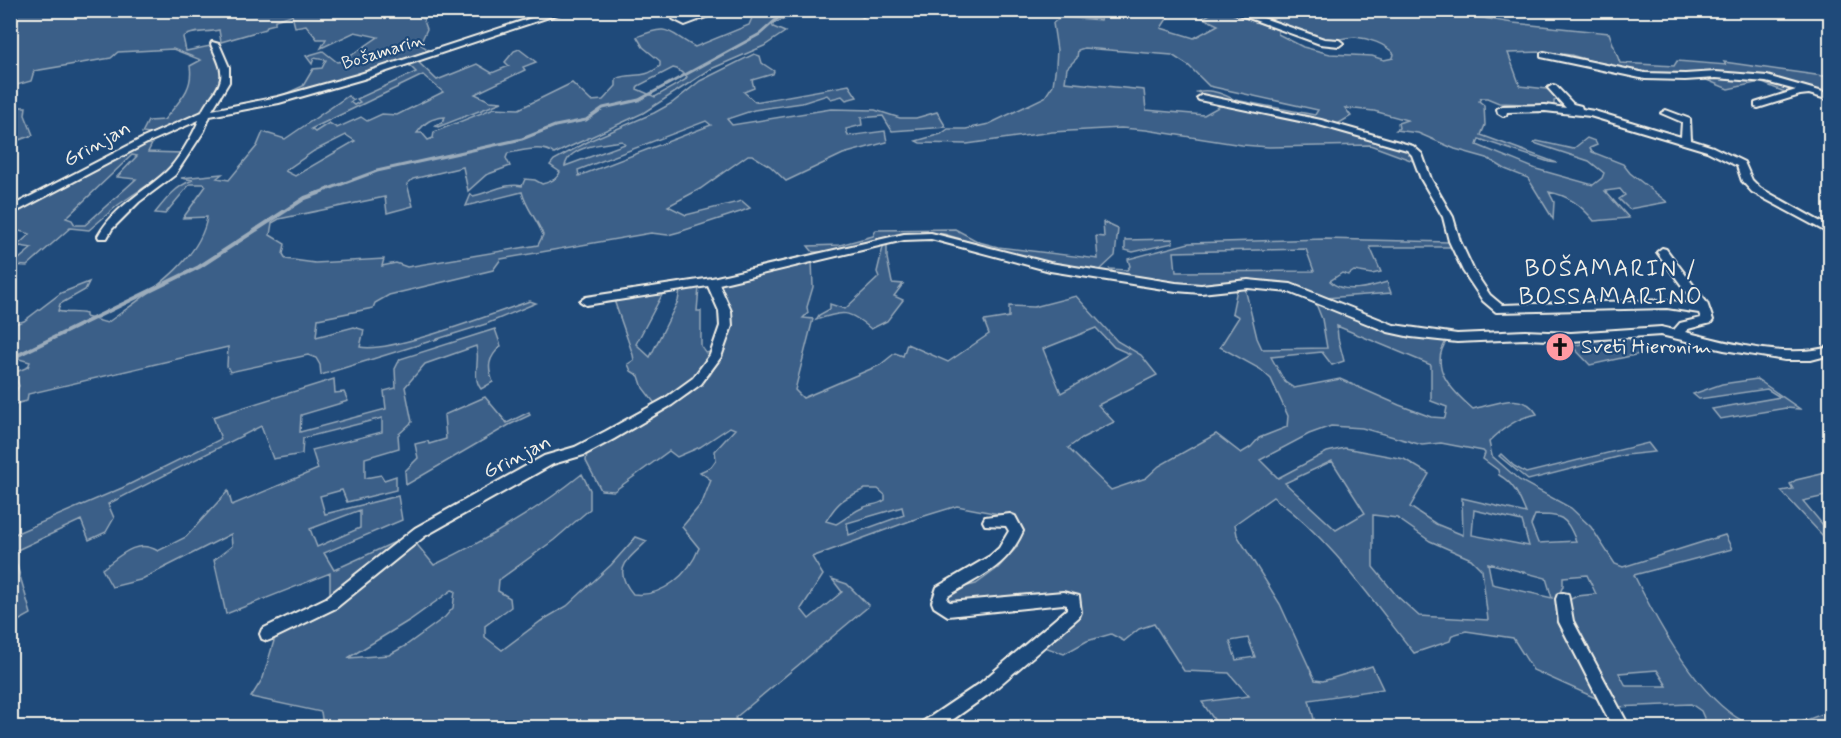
<svg xmlns="http://www.w3.org/2000/svg" width="1841" height="738" font-family="Mynerve,sans-serif">
<style>
.green{fill:#3a5f88;stroke:#97a8b8;stroke-width:1.5;fill-rule:evenodd}
.lines{fill:none;stroke-linecap:round;stroke-linejoin:round}
.stream-far1{stroke:#9cacbb;stroke-width:3}
.stream{stroke:#9cacbb;stroke-width:4}
.minor-casing{stroke:#f4f1e8;stroke-width:4}
.minor{fill:#1f4a7a;fill-rule:evenodd}
.labels{text-anchor:middle;dominant-baseline:central;stroke-width:4.5;stroke-linejoin:round;paint-order:stroke}
.far-street-label{font-size:18px;fill:#f4f1e8;stroke:#1f4a7a}
.street-label{font-size:21px;fill:#f4f1e8;stroke:#1f4a7a}
.poi-label{font-size:21px;fill:#f4f1e8;stroke:#1f4a7a;text-anchor:start}
.quarter-label{font-size:24px;letter-spacing:1.5px;fill:#f4f1e8;stroke:#1f4a7a}
</style>
<rect width="100%" height="100%" fill="#1f4a7a"/>
<filter id="ink" filterUnits="userSpaceOnUse"><feTurbulence type="fractalNoise" baseFrequency=".0167" numOctaves="2"/><feDisplacementMap in="SourceGraphic" scale="12" xChannelSelector="R" yChannelSelector="G"/><feConvolveMatrix kernelMatrix="1 2 1 2 8 2 1 2 1" color-interpolation-filters="sRGB"/></filter>
<g filter="url(#ink)">
<g class="green">
<path d="M420,10l7,19 -7,15 9,6 -44,16 -113,34 31,-14 10,-17 9,-1 4,-8 -12,-2 -2,6 -6,-8 17,-5 14,11 6,-1 35,-24 -23,-5 -34,16 5,-9h-9l-11,-14 -11,2 -3,-12 -17,5v4l-8,2 -1,3 -45,13 -2,-12c-12,3 -26,0 -36,7l3,14 24,-5 11,17 2,18 -22,31 -51,22 -8,-1 6,-12 16,-1c14,-18 30,-30 26,-54l11,-6 -28,-11 -55,3 -7,6 -77,13 -3,10 -18,5 -2,8v-83z"/>
<path d="M755,11h55l-38,12 1,4 12,5 -21,14 -53,23 -68,44 -89,41c-11,-10 -32,-3 -46,-1l-2,5 4,8 -24,9 -18,16 -5,-24 -50,12 -6,5 6,22 -26,7 -2,-16 -106,22 -7,4 -2,12 15,9 -2,10 3,5 29,4 69,-4 -2,7 14,-3 11,4 131,-22 5,-10c-6,-16 -17,-27 -21,-43l-56,14 5,-12 2,2c16,-3 34,-14 49,-10l3,-7 10,1 7,4c7,-2 15,-4 18,-12l-10,-7 4,-5 37,-20 63,-27 18,-10 28,-22 54,-27 6,2 2,7 12,8 -1,3 -21,6 2,8 -10,4 11,10 94,-17 8,12 -11,3 -4,-4 -11,3 -4,-4 -25,8 -48,7 -27,9 5,6 99,-16 44,1 25,8h16l21,-6 9,15 -54,4 -9,-15 -22,2 1,7 -16,4 2,7 37,-5 2,11 -44,12 -57,27 -16,-15 -18,-11h-4l-48,34 -32,17 18,9 56,-14 8,7 -10,4 -61,20 -11,3 -17,-2 -150,26 -8,11 -104,25 -14,8 -2,5 -55,11 -2,18 38,-10 10,3 -4,17c30,7 137,-35 170,-46l6,2 -50,21 -165,51 -1,-10 -4,-7 -8,-3 -78,17 -3,-6 1,-19 -200,47 -1,7 -16,4v-6l8,-13 -5,-13 14,-6 2,-5 -11,-3 -2,-10 -6,1v-25l13,-4 37,-28 28,-11 -4,8 -25,14 -2,7c10,3 18,0 28,3v3l21,6c35,-26 93,-60 100,-106l-24,1 23,-32 -2,-2h-14l-25,30 -10,-1c11,-14 21,-27 38,-33l-12,-2 41,-4 -5,4 12,2 28,-34 6,-14 22,7 63,-43 6,4 -4,2 4,3 6,-3 -3,-3 59,-27 -8,-8 7,-5 22,21 40,-16 15,9 17,-7 -4,-4 9,-11 5,-2 17,13 -13,5 2,3 -50,24 15,7 12,1 -64,25 -3,-1 7,-3 3,-6c-14,1 -20,5 -28,16h5l6,7 5,-2 1,-6 60,-24 25,1 53,-26 19,18 12,-1 13,-14v-7c19,-8 25,2 44,-13v-5l-17,-14 -6,-10c33,-14 30,-5 58,10l54,-22zM673,68l4,1 10,8 -2,3 -30,17 -18,-8 1,-3zM423,75l20,17 -46,23 -15,-1 -15,7 -6,-4 -24,11 -8,-5 -14,9 -4,-3zM706,121l5,4 -132,51 -1,-6zM346,135l9,6 -60,35 -10,-5 29,-20zM622,141l3,3 -60,22c4,-21 40,-22 57,-25z"/>
<path d="M1101,11h71l-11,17 33,10 24,-13 -15,-7 12,-7h13l50,19v4l25,13 27,7 42,2 12,4 9,-2 1,-4c-8,-10 -26,-16 -39,-17 -9,0 -19,4 -29,3l-91,-29h206l72,12 96,10 11,30 54,3 3,-5 49,4 -2,-3 106,15v18l-56,-16 -145,-7 -58,-17 -29,-3 -34,1 12,33 27,3 14,9 -7,3v4l-55,-2 -12,-5h-6l-2,3 5,4 1,20 -4,10 76,28 -8,-1 -70,-23 -2,6 59,24 57,16 9,-7 2,-5 -15,-12 -55,-18 3,-2 36,8 14,-11 8,3 2,4 -7,3 2,4 31,12 7,9 37,29 -38,7 -10,-10 6,-4 -5,-6 -15,2 24,27 -35,3c-11,-14 -27,-26 -45,-29l5,10 -1,17 -25,-41 -23,-9 -18,-11 -32,-9 -37,-16 -22,-3 3,-2 -1,-5 9,-3 -33,-9 -29,-3 6,8 -15,9 -120,-26 -19,-7c12,-4 27,2 38,8l80,15 3,-5 -109,-24 -20,-20 -17,-11 -88,-7 -6,2 -1,8 -10,10 -2,14 79,8 2,20 58,5 16,-9 9,1 92,17 73,19 20,11 2,8 -46,-17 -101,2 -27,-2 -96,-15 -25,-2 -69,4 -85,12 -47,-1 -4,-2 25,-7 7,-5h18l23,-5 56,-27 8,-12 3,-20 1,-15 -4,-27 8,-6 40,3z"/>
<polygon points="1726,77 1757,80 1799,90 1787,93 1760,82 1728,89 1702,78"/>
<polygon points="11,98 18,99 12,107 26,107 25,115 33,135 11,143"/>
<path d="M152,144l-4,8 34,1 -14,18 -50,34 -29,25 -19,-2 -43,38 -15,-1 20,-17 -12,-2 -9,8v-3l19,-17 -14,-4 -5,5v-21l130,-69zM132,155l5,1 -20,21 19,2 -51,46h-10l-3,-5 -6,-2z"/>
<polygon points="1103,222 1118,229 1115,256 1100,270 1047,265 944,234 925,232 908,233 824,252 813,252 808,246 840,245 873,236 876,230 955,229 979,242 998,247 1098,259 1096,236 1104,237"/>
<polygon points="1172,239 1173,243 1133,252 1125,250 1125,240"/>
<path d="M1325,239l124,3 5,5h-84l11,25 -9,2 -18,-3 -6,4 -6,-2 -12,8c13,14 41,6 57,1l4,11 -66,5 -84,-16 -43,3 -83,-11 -5,-5 17,1 3,-4 -2,-7 61,-16zM1306,249l8,22 -138,1 -2,-20z"/>
<path d="M884,243h3v15l5,25 11,1 -9,12 9,4 -16,21 -16,8c-22,-19 -28,-19 -55,-9l3,-5 11,-6v-5l15,5 34,-32 -2,-5z"/>
<path d="M812,260l1,27 -6,20 1,6 -5,5 10,1 -18,71 8,8 77,-33 15,-12 8,3 4,-12 41,18 41,-28 -5,-13 25,-4v-11l25,1 42,-11 41,45 24,14 16,20 -59,30 16,17 -32,16 -14,10 43,42 35,-12 13,-12 57,-32 25,19 10,-6 8,-9 28,-11 1,-11 -17,-37 -11,-10 -40,-22 19,-30 -7,-4 5,-24 8,-1 12,50 5,11 65,-1 -5,-29 -8,-20 49,22 85,18c-21,27 4,52 25,70 23,-5 50,-19 64,5 -19,3 -34,14 -48,28l3,14 27,24 52,28 20,19 24,37 8,3 102,-32 7,14 -98,26c23,47 71,137 123,152h-49l-7,-16 -10,-7 -77,3 -39,-77 -6,-30 8,-4 19,-2 -9,-19 -24,2v9l-5,11 42,103 -67,-30 -20,-32 -47,-7 -14,4 -2,6 -36,12c-43,-54 -85,-116 -141,-156l-38,27 2,11 43,69 35,76 8,1 49,-15 11,23 -74,11 7,27h-97l-17,-25 47,-6 -20,-23 -45,-2 -30,-47 -15,5 -15,12 -13,-7 -24,7 -23,13 -22,-8 37,-45 -12,-8 -119,10 -4,-5 6,-8 26,-6 22,-16 19,-21 2,-14 -10,-17 -52,-10 -39,12 -106,39 11,18 -22,34 8,10 33,-27 -10,-13 15,5 22,22 -134,112 8,9h-35l-9,-5 -13,6 -334,-1 -1,-2h-28l-2,-13 -70,-15 12,-19 13,-44 138,-93 20,24c53,-25 103,-55 148,-91l8,16v19l-36,31 -55,40 -1,11 12,7 1,9 -26,19v11l17,13 39,-29 26,-15 44,-41 25,-28 11,4c-19,19 -36,27 -14,53 29,4 56,-20 66,-46l-17,-21 20,-24 9,-23 -11,-8 11,-5 5,-7 -1,-9 20,-22 -5,-2 -30,20 -23,10 -8,-6 -55,40 -13,-1 -15,-29 1,-9 103,-58 20,-19 9,-16 10,-25 -11,-50zM1337,326l94,39v36l16,6 -2,11 -14,-1 -32,-12 -59,-26 -46,9 -9,-6 -14,-25 51,-5 10,13 12,-4 -6,-23zM1096,328l18,19 16,7 -69,39 -18,-44zM1331,426l31,2 60,17 19,-2 42,8 2,2 -2,6 15,11 1,5c16,9 20,22 27,38l-64,-15 1,37 -27,-11 -26,-17 19,-33 -25,-15 -59,-11 -18,4 -49,26 -18,-18 49,-26zM1332,461l33,52 -29,17 -51,-47zM865,489h13l7,6v5c-9,6 -15,4 -23,8 -6,2 -18,12 -26,16l-10,-3c12,-20 18,-23 39,-32zM902,507l2,8 -55,20 -2,-12zM1474,510l48,11 7,25 -57,-11zM1373,515l24,3 33,23 41,18 11,11 6,50 -69,-4 -22,-20 -24,-29zM1535,515c27,0 30,0 41,26l-38,2 -7,-18zM1488,563l58,15 6,20 -60,-14zM452,590l3,1 -2,17 -8,9 -40,29 -16,9 -41,3 62,-38zM1248,638l7,19 -19,3 -6,-19zM1657,670l10,16h-41l-7,-13z"/>
<polygon points="699,287 697,311 701,311 701,346 706,353 714,351 695,379 656,405 643,388 639,376 631,371 628,364 634,360 633,355 614,300 663,293 636,344 650,357 678,301 680,290"/>
<path d="M495,329l6,17c-13,12 -14,21 -8,36l-12,7c-10,-13 0,-29 -5,-43l-51,18 -20,23 7,35 -14,13 1,13 -34,10v20l16,-3 3,5 12,-4v14l-49,12 -5,-12 -22,6 5,18 73,-18 4,24 -78,33 10,17 72,-33 -76,61v-25l-104,41 -12,-54 18,-14 -1,-12 -91,46 -28,7 -10,-18c18,-13 34,-31 56,-18l28,-14 42,-46 4,14 86,-36 -6,-19 70,-18v-14l-79,20 -1,16 -29,5 -12,-33 -153,78 6,14 -8,14 -17,8 -8,-20 -68,32 18,62 -20,11 -1,-89 112,-48 99,-49 -8,-22 121,-38 1,14 9,-1 4,9 -47,14 -1,17 86,-23 -2,-18 12,-3 -1,-19 5,-10zM360,510v18l-43,19 -7,-18z"/>
<polygon points="1625,335 1644,353 1590,365 1572,346"/>
<polygon points="1757,379 1800,409 1786,408 1720,419 1712,409 1780,397 1767,389 1699,399 1693,394 1722,384"/>
<polygon points="485,397 507,423 529,412 530,415 509,425 406,485 405,471 418,458 415,444 428,441 429,444 446,439 444,415"/>
<polygon points="1648,443 1655,452 1625,455 1528,480 1499,456 1501,454 1514,466 1526,473"/>
<polygon points="1830,472 1830,495 1803,501 1823,525 1830,524 1830,536 1824,537 1781,491 1793,489 1790,484 1796,480"/>
<polygon points="1830,711 1829,727 1780,727 1791,726"/>
</g>
<g class="lines">
<polyline class="stream-far1" points="315,194 377,171 522,139 555,126 586,120 603,108 639,100 760,34 778,18 802,10"/>
<polyline class="stream" points="10,359 199,267 305,198 319,193"/>
<g class="minor-casing">
<g id="minor">
<path d="M556,10h14l-207,69 -84,24 -69,13 -6,15 -29,44 -36,27 -27,27 -5,9h-8l-1,-2c16,-29 45,-43 68,-64 12,-11 27,-37 33,-52l-50,22 -139,73v-8l133,-69 59,-26c4,-11 15,-19 18,-30 5,-12 -5,-27 -9,-38l1,-2 7,2 10,23v15l-17,28 66,-13 79,-22z"/>
<polygon points="679,10 689,10 681,17 685,19 711,10 725,10 685,25 673,19 674,14"/>
<polygon points="862,10 871,10 863,16 859,14"/>
<polygon points="1227,10 1240,10 1324,39 1339,40 1343,43 1339,46 1320,44"/>
<polygon points="1544,52 1645,73 1685,74 1716,72 1767,76 1830,94 1830,100 1809,94 1800,95 1758,108 1755,107 1755,103 1796,90 1766,82 1716,78 1685,80 1645,79 1541,57 1541,53"/>
<polygon points="1553,85 1556,86 1573,104 1581,106 1582,109 1594,111 1681,137 1682,122 1661,113 1666,110 1690,119 1691,140 1713,147 1744,162 1752,180 1760,188 1830,227 1830,234 1752,192 1742,181 1737,166 1707,151 1590,116 1545,111 1507,112 1506,115 1503,116 1498,113 1497,109 1502,106 1545,105 1566,108 1548,88"/>
<path d="M1202,95l119,25 92,26 9,8 9,25 22,38 7,24 14,30 16,24 12,10 165,-5 29,5 -39,-53 5,-4 4,1 41,54 6,17 -2,3 -23,6 -3,3c46,11 98,27 145,15v8l-19,5h-26l-61,-10 -63,-15 -90,6 -46,-2 -68,3 -46,-5 -23,-5 -99,-40 -41,-4 -47,5 -25,-2 -126,-20 -119,-32 -27,1 -185,44 12,27 1,15 -11,31 -20,27 -29,21 -58,34 -30,16 -31,9 -128,72 -89,72 -64,31 -5,2 -5,-2 -2,-5 2,-5 64,-31 89,-70 129,-72 31,-9 31,-16 58,-32 29,-21 17,-23 10,-29 -1,-15 -11,-25 -122,19 -6,-4 6,-4 126,-19 192,-44 27,-1 119,30 126,20 25,2 47,-5 43,4 103,41 63,9 68,-3 46,2 90,-6 13,3 6,-7 21,-5 -2,-5 -32,-5 -171,4 -13,-11 -20,-30 -14,-30 -6,-24 -22,-38 -9,-24 -5,-5 -88,-25 -120,-25 -2,-2z"/>
<path d="M1010,514l5,2 8,15c-17,38 -42,44 -75,65l-1,4 3,2 113,-10 16,4 2,16 -2,5 -90,77 -48,34h-22l2,-5 58,-39 88,-75v-4l-4,-1 -115,12 -14,-9 -2,-5 5,-15 53,-31 9,-8 10,-17 -3,-5 -21,-1 -2,-4 2,-4z"/>
<polygon points="1563,593 1568,594 1573,621 1630,728 1613,728 1559,622 1556,599 1558,594"/>
</g>
</g>
<use href="#minor" class="minor"/>
</g>
</g>
<defs>
<g id="church-disc" transform="scale(1.5)"><circle r="9.5" fill="#ff9aa2" stroke="#1f4a7a"/><path d="M-1.2-6h2.4v3.5h3.3v2.4h-3.3V6h-2.4V-.1h-3.3v-2.4h3.3Z" fill="#111"/></g>
</defs>
<g fill-rule="evenodd">
<use href="#church-disc" x="1560" y="347"/>
</g>
<g class="labels">
<g class="far-street-label">
<text transform="translate(383 52) rotate(-17)">Bošamarin</text>
</g>
<g class="street-label">
<text transform="translate(97 144) rotate(-29)">Grinjan</text>
<text transform="translate(517 457) rotate(-27)">Grinjan</text>
</g>
<g class="poi-label">
<text x="1581" y="347">Sveti Hieronim</text>
</g>
<g class="quarter-label">
<text x="1611" y="269">BOŠAMARIN /<tspan x="1611" dy="28">BOSSAMARINO</tspan></text>
</g>
</g>
<rect width="1841" height="738" fill="none" stroke="#1f4a7a" stroke-width="36"/>
<rect x="18" y="18" width="1805" height="702" fill="none" stroke="#f4f1e8" stroke-width="2" filter="url(#ink)"/>
</svg>
